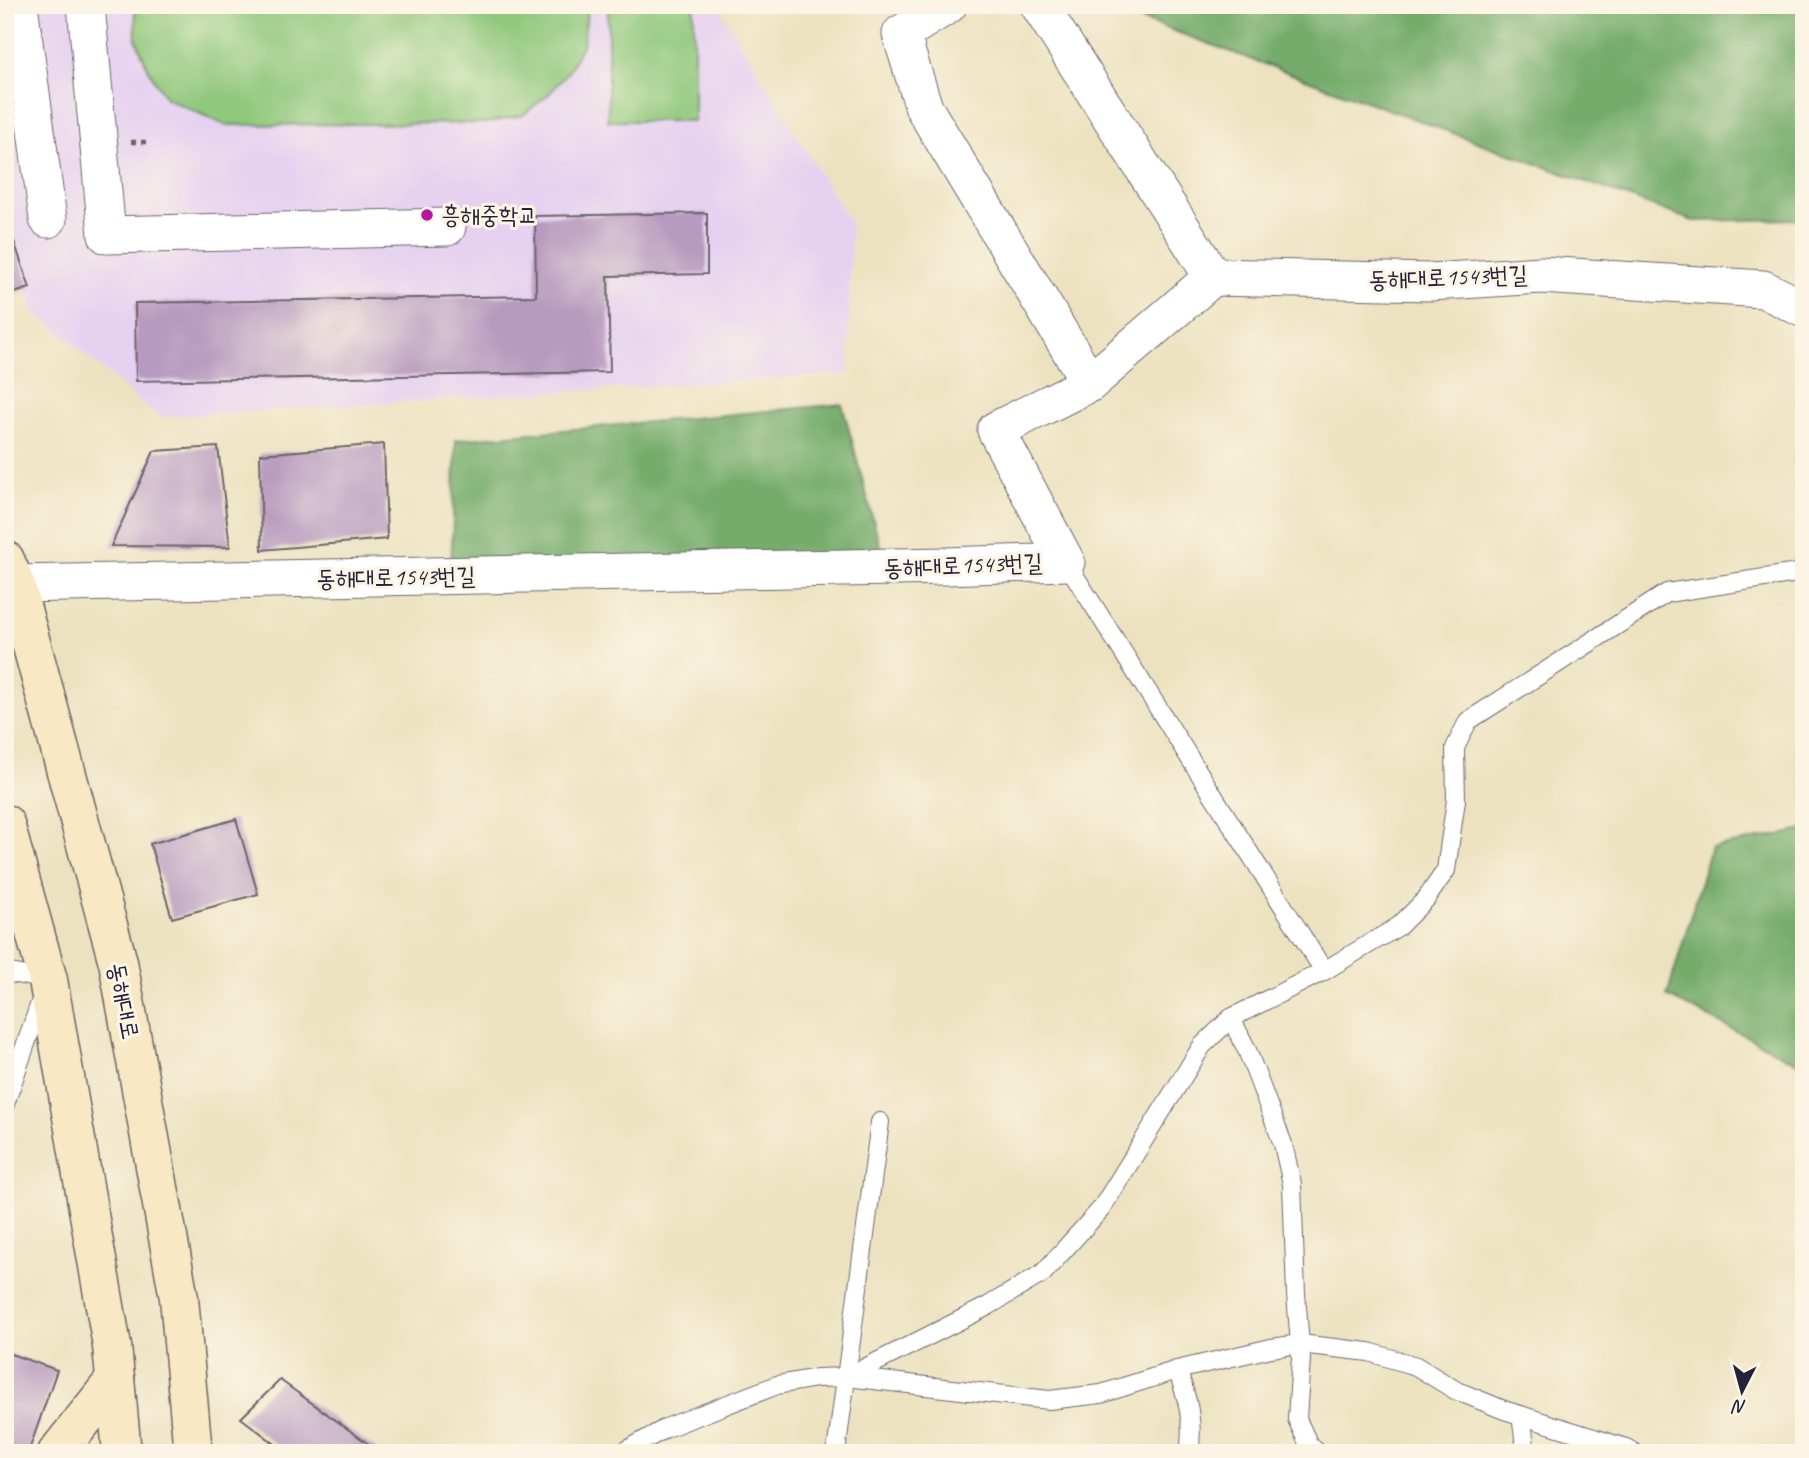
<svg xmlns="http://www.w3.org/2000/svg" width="1809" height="1458" font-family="Caveat,'Poor Story',sans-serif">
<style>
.built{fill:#e6d2f0}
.green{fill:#90c87b;stroke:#59755b;stroke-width:2}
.forest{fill:#74ac6b;stroke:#4b6753;stroke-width:2}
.building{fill:#b79abf}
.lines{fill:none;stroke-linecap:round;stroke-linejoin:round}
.service-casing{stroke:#69656a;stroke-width:20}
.minor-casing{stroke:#69656a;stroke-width:39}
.secondary-casing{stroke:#69656a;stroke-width:41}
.path{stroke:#69656a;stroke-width:4.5;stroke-dasharray:5 5;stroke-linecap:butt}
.service{stroke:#fff;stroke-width:18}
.minor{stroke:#fff;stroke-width:37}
.secondary{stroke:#f8e8c3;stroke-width:38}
.poi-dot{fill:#b5179e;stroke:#fcf5e5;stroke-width:2.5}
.labels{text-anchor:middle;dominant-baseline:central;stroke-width:6;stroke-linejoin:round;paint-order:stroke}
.poi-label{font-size:24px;fill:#22223b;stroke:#fcf5e5;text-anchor:start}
.street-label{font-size:24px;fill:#22223b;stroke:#fcf5e5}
</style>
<rect width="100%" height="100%" fill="#fcf5e5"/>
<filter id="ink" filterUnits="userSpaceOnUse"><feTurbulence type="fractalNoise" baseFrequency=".0143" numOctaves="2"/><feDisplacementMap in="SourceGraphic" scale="14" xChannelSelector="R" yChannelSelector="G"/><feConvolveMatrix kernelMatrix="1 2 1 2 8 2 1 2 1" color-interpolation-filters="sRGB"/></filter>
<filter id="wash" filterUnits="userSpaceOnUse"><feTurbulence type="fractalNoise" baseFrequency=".00686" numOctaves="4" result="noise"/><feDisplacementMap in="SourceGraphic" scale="28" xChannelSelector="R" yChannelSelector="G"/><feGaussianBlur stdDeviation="1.57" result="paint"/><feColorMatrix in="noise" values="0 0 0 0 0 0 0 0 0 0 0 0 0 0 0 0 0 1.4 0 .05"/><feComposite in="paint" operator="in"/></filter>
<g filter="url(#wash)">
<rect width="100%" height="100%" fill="#ece2c0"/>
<polygon class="built" points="5,5 717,5 851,224 848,374 158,417 33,310 5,206"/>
<g class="green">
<polygon points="135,5 588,5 583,44 568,72 549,94 523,115 486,123 225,125 166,98 149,71 136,39"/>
<rect x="608" y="5" width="86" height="116"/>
</g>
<g class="forest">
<polygon points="1103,5 1804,5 1804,219 1693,221"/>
<polygon points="842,404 882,553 451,569 456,440"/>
<polygon points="1804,830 1804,1066 1667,996 1711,848"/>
</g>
<g id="blocks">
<g class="building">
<polygon points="707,213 707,274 608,276 610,372 136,381 135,303 536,296 535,216"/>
<polygon points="5,215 30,288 5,296"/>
<polygon points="384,444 387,539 262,550 260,454"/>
<polygon points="218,447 230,547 111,546 154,451"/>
<polygon points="236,819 258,894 172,918 150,844"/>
<polygon points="5,1352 57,1370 28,1453 5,1453"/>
<polygon points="280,1380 381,1453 287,1453 241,1418"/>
</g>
</g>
</g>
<g filter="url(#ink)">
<use href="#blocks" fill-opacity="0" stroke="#69656a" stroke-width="2"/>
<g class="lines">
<g class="service-casing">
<g id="service">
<polyline points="1066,562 1324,971 1399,926 1426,899 1446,870 1456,800 1455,748 1468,721 1667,593 1804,572"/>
<polyline points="5,972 48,980 5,1104"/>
<polyline points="1231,1018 1247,1050 1283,1144 1292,1184 1296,1294 1301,1358 1297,1419 1308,1443 1317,1453"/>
<path d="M1177,1370c11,28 17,53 12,83"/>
<polyline points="847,1377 1049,1400 1101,1394 1177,1370 1271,1348 1300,1344 1369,1352 1416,1366 1455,1390 1504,1410 1626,1448 1634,1453"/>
<polyline points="1521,1415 1526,1453"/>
<polyline points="622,1453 666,1428 777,1385 817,1378 847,1377 988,1306 1043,1273 1101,1209 1202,1046 1231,1018 1324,971"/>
<polyline points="836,1453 880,1122"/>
</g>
</g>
<g class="minor-casing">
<g id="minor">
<polyline points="19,5 48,219"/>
<polyline points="86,5 107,235 447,227"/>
<polyline points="948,5 901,34 924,108 1090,383"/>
<polyline points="1039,5 1213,277"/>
<polyline points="15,584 945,566 1066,562 996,430 1090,383 1213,277 1430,282 1541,275 1763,289 1804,309"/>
</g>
</g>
<g class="secondary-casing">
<g id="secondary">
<polyline points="5,560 15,584 118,962 179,1298 193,1453"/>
<polyline points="5,824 48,980 112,1346 122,1453"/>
<polyline points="57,1453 115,1380"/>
</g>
</g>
<polyline class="path" points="131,142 149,142"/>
<use href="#service" class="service"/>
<use href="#minor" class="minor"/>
<use href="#secondary" class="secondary"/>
</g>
</g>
<circle class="poi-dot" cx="427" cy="215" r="7"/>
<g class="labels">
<g class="poi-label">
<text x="441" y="215">흥해중학교</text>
</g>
<g class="street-label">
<text transform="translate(1448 277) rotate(-2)">동해대로1543번길</text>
<text transform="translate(963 565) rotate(-2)">동해대로1543번길</text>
<text transform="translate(396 577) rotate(-1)">동해대로1543번길</text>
<text transform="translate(124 1001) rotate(79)">동해대로</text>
</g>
</g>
<rect width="1809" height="1458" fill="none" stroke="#fcf5e5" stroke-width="28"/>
<g transform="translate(1742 1391) rotate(186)" stroke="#fcf5e5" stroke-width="5" paint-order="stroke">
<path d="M0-5L12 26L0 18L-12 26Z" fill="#22223b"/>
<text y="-10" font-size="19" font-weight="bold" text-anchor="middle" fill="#22223b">N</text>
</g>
</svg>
